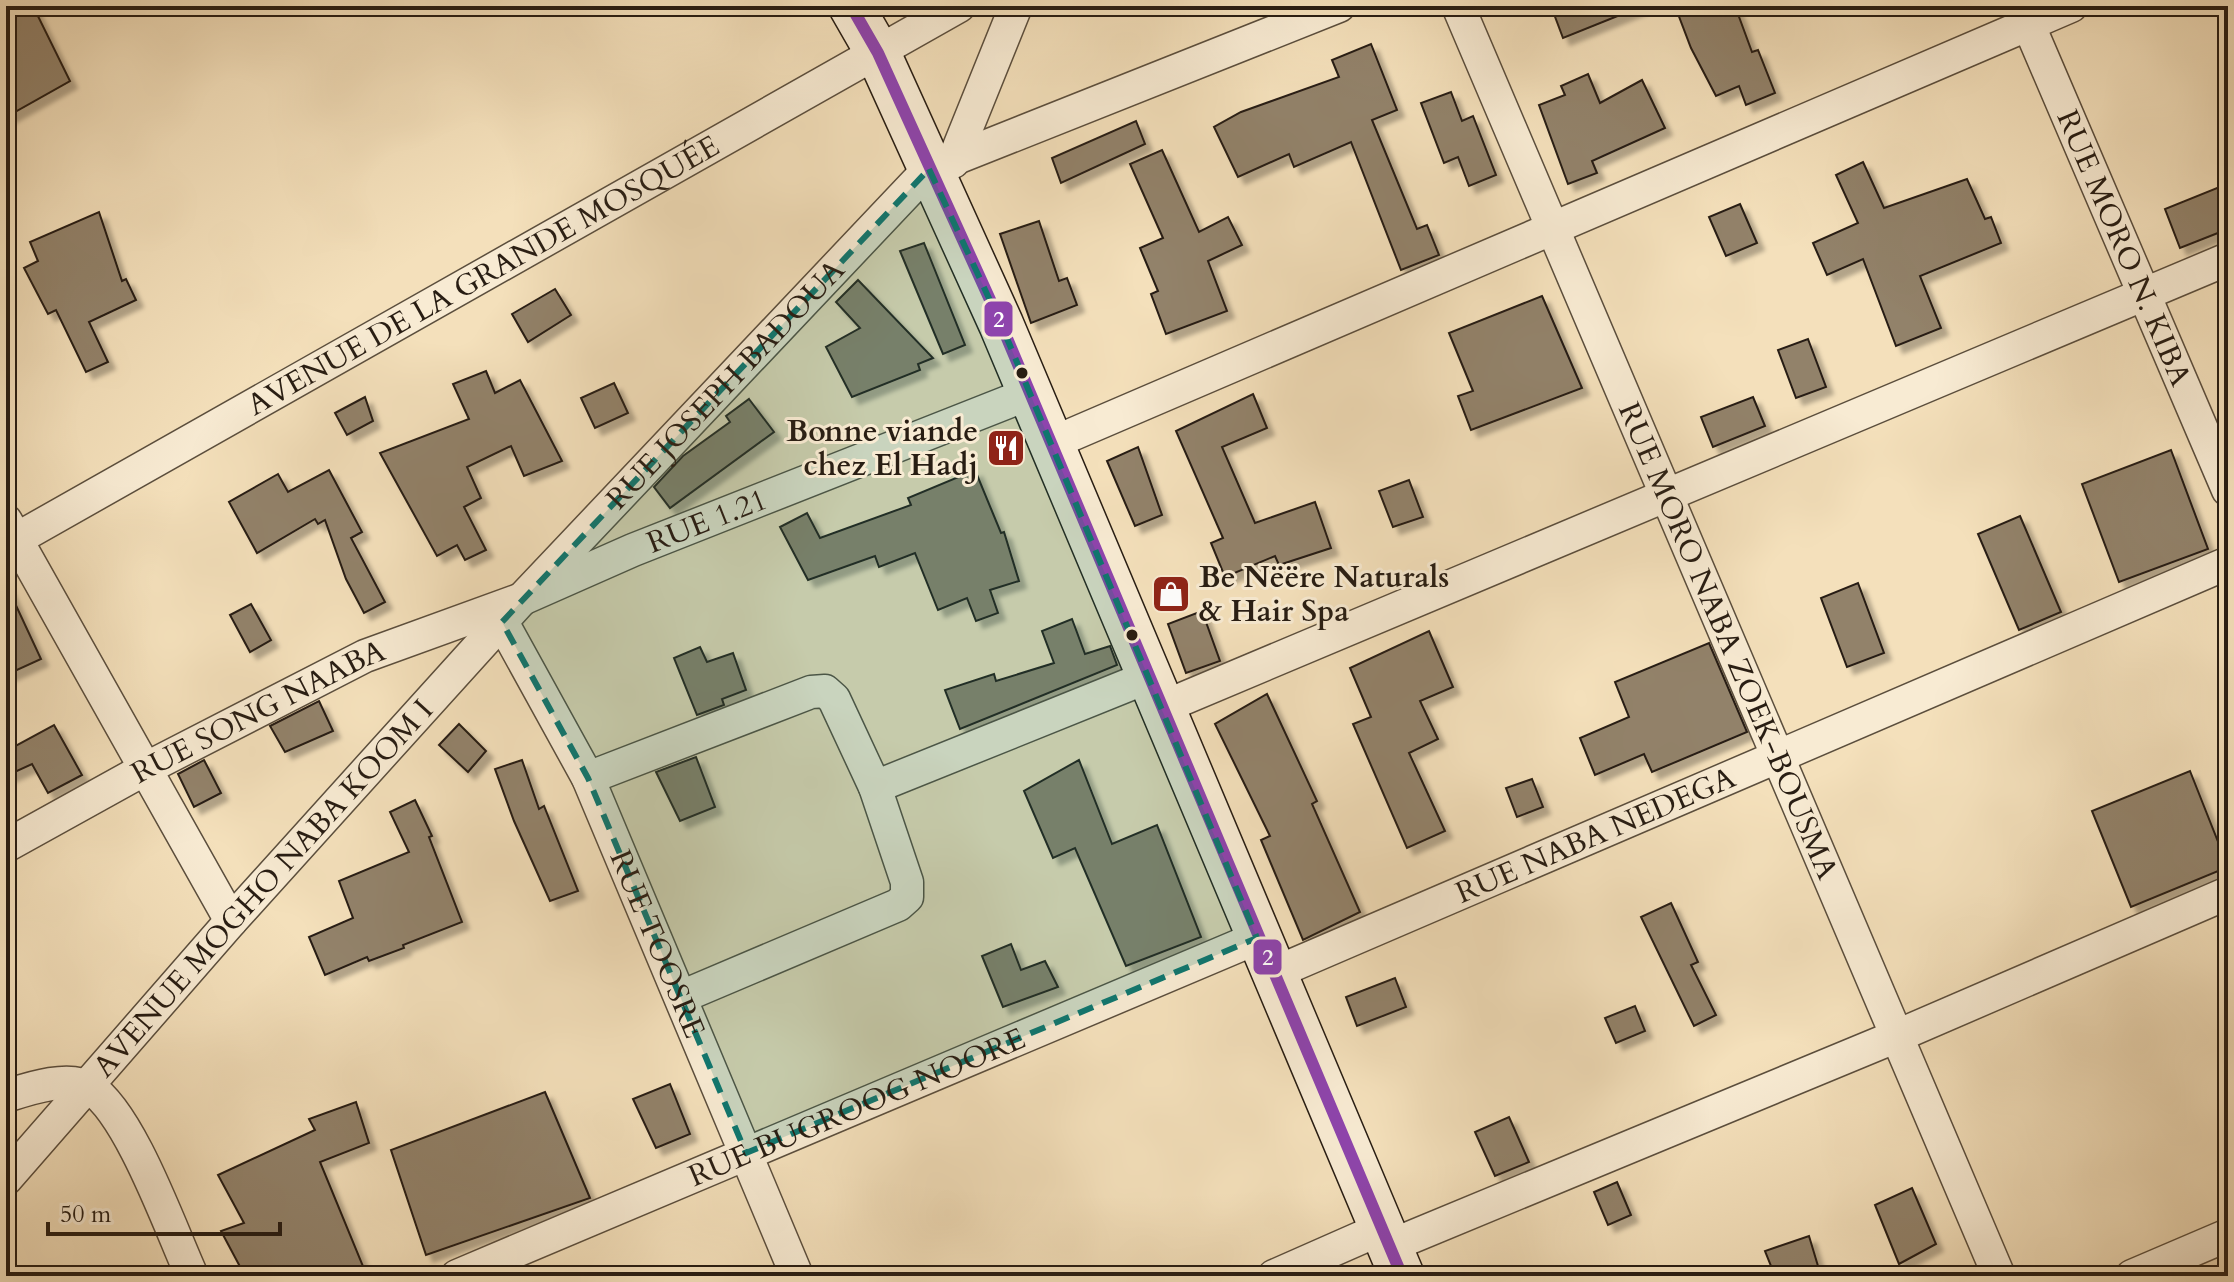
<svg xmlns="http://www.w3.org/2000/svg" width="2234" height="1282" font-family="Cardo,serif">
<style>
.building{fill:#92826a;stroke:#281d13;stroke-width:2;filter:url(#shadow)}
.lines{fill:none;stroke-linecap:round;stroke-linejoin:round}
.street-casing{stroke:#5b4e3d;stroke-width:35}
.secondary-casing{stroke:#281d13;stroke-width:47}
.street{stroke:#f8ebd3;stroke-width:32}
.secondary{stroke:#f8ebd3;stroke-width:44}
.bus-1-casing{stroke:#f8ebd3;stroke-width:18}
.bus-1{stroke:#8e44ad;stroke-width:12}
.marked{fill:#0f766e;fill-opacity:0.2;stroke:#0f766e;stroke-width:6;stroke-dasharray:16 10;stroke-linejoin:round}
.bus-dot{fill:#281d13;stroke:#f8ebd3;stroke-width:3}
.labels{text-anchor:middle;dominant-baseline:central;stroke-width:6;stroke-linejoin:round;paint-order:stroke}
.street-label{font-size:30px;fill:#281d13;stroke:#f8ebd3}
.poi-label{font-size:30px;font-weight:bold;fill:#281d13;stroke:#f8ebd3;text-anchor:end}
.line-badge{stroke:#f8ebd3;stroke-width:3}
.badge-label{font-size:22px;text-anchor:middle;font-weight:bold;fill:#fff}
</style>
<defs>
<filter id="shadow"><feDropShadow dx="7" dy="7" stdDeviation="2" flood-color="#0004"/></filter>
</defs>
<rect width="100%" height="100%" fill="#f4e0bb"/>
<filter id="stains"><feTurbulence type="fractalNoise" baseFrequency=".0025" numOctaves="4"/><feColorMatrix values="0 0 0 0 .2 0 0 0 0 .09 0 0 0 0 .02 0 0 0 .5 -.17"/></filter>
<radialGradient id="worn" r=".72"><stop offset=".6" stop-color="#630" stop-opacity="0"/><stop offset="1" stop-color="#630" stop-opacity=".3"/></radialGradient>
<g class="building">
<polygon points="22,6 33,6 70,81 6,117 6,12"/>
<polygon points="1551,6 1640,6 1640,7 1563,38"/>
<polygon points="1675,6 1735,6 1752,52 1758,50 1775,93 1746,105 1739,86 1716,96 1691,48"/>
<polygon points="1371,44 1397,110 1372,120 1417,229 1427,225 1439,255 1401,270 1351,142 1294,167 1289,154 1238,177 1214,127 1241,112 1339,77 1332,60"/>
<polygon points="1588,74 1600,103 1642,80 1665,128 1592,161 1597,173 1568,184 1539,105 1565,95 1561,86"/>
<polygon points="1451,92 1462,121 1473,116 1496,175 1469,186 1458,157 1444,163 1421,103"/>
<polygon points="1136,121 1145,144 1061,183 1052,158"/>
<polygon points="1162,150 1199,232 1228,217 1242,245 1208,261 1227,311 1166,334 1151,294 1158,291 1140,248 1163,238 1130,164"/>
<polygon points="1863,162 1884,208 1967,179 1985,219 1991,217 2001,243 1920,276 1941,328 1896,346 1863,259 1827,275 1813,243 1858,223 1836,175"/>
<polygon points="2222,186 2228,202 2228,229 2180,248 2165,209"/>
<polygon points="1740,204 1757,243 1726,256 1709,217"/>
<polygon points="99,212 122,281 126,279 136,300 89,322 108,362 86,372 56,310 48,314 24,268 38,261 30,242"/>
<polygon points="1039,221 1059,281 1067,278 1077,305 1031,323 1000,234"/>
<polygon points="924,243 965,345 943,354 900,251"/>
<polygon points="858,280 933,358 918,364 920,370 852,397 826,347 860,328 836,302"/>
<polygon points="555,289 571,315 528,342 512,314"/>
<polygon points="1542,296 1582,388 1471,430 1458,396 1473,391 1449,333"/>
<polygon points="1808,339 1826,387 1796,398 1778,350"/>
<polygon points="486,371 495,393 520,380 562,461 524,476 511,446 467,467 481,498 464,507 486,550 465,560 457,545 437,556 380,453 469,419 453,384"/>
<polygon points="614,383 628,413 595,428 581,398"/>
<polygon points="1253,394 1267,428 1222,447 1255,523 1315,502 1331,548 1279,565 1275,556 1225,577 1211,543 1223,538 1176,431"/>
<polygon points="365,397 373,421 347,435 335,413"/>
<polygon points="1753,397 1765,426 1713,447 1701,417"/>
<polygon points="749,399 774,432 670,508 654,487 683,456 730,422 726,416"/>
<polygon points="1138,447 1162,515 1135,526 1107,461"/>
<polygon points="2171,450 2208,549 2119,582 2082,484"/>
<polygon points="329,470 362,532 351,538 385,602 364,613 346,579 325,520 318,524 315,519 257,553 229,502 278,474 288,492"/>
<polygon points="975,470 1001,533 1004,532 1019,581 990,590 998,613 976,621 967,598 938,610 915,553 879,567 875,556 808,580 780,527 807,513 820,538 911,505 908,498"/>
<polygon points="1409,480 1423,517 1393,527 1379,491"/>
<polygon points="2020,516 2061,612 2019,630 1978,534"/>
<polygon points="1858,583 1884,653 1847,667 1821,598"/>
<polygon points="6,584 41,659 6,675"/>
<polygon points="251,604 271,640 250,652 230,615"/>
<polygon points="1202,611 1220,661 1186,673 1168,624"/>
<polygon points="1072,619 1085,654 1110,646 1117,665 960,729 945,690 994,674 996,681 1054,663 1042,631"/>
<polygon points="1429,631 1453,687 1420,701 1438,739 1409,753 1445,831 1407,848 1353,724 1371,717 1350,668"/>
<polygon points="1709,643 1747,732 1652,772 1644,754 1595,775 1580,738 1629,717 1615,682"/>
<polygon points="700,647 707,662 733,653 746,690 722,699 724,705 697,715 674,658"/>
<polygon points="1267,694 1317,801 1312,804 1360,912 1303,940 1261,840 1270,836 1215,724"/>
<polygon points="319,701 333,731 285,752 270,726"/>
<polygon points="459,724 486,751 468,772 439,745"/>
<polygon points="54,725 82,775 48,793 32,764 6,776 6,751"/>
<polygon points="696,757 715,807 680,821 656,772"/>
<polygon points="204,760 221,793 194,807 178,774"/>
<polygon points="522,760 539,809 544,806 578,891 550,901 514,821 495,769"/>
<polygon points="1079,760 1112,844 1157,825 1201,937 1126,966 1075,848 1053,858 1024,791"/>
<polygon points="2190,771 2228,867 2131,907 2092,811"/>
<polygon points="1532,779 1543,807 1517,817 1506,788"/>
<polygon points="415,800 432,836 429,837 462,922 403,945 404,948 369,961 367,957 325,975 309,937 353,918 339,881 409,852 390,812"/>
<polygon points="1671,903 1698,962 1691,965 1716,1015 1694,1026 1641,917"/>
<polygon points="1011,944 1021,970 1045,961 1058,987 1003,1007 982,956"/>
<polygon points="1395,978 1406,1007 1357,1026 1346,997"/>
<polygon points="1635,1006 1645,1031 1616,1043 1605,1018"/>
<polygon points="670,1084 690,1134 656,1148 633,1099"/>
<polygon points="545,1092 590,1198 426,1255 391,1150"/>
<polygon points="356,1102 369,1143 320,1162 367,1276 245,1276 221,1231 244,1223 218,1175 315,1130 309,1119"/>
<polygon points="1509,1117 1529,1162 1495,1176 1475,1132"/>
<polygon points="1617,1182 1631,1215 1608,1225 1594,1192"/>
<polygon points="1912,1188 1936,1244 1899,1264 1875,1205"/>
<polygon points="1809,1236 1821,1276 1775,1276 1765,1251"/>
</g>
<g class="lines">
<g class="street-casing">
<g id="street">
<path id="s1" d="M1458,6l541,1270"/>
<path id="s2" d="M2021,7l207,483"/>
<polyline points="953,162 1016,6"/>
<polyline points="1050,444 2071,6"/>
<polyline points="6,521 231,921"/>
<path id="s3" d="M6,545l953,-539"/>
<path id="s4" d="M502,622l86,156 209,498"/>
<polyline points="1161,708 2228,259"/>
<polyline points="588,778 811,692 825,691 834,699 875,787 907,882 907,897 898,905 681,997"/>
<polyline points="875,787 1148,677"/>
<path id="s5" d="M6,846l139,-77 220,-113 157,-57 111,-49 395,-156"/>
<path id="s6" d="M1272,974l956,-411"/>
<path d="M6,1096c22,-7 62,-21 84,-8 40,25 81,142 102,188"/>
<path id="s7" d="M6,1179l225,-258 291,-322 407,-430 410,-163"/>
<polyline points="1390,1246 1897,1036 2228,893"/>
<path id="s8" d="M457,1276l800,-338"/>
<polyline points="1274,1276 1383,1228"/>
<polyline points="2132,1276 2228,1235"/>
</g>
</g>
<g class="secondary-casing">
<polyline id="secondary" points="851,6 878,53 1001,324 1402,1276"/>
</g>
<use href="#street" class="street"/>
<use href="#secondary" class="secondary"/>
<g class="bus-1-casing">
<polyline id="bus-1" points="851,6 878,53 1001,324 1402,1276"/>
</g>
<use href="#bus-1" class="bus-1"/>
</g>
<path class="marked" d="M929,169l72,155 256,614 -511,215 -158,-375 -86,-156z"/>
<defs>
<g id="restaurant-square" transform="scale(2)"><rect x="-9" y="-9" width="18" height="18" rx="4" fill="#8f2418" stroke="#f8ebd3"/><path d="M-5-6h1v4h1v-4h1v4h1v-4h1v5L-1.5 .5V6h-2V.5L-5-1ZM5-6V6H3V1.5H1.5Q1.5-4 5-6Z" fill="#fff"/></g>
<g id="shop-square" transform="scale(2)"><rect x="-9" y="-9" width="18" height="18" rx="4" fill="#8f2418" stroke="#f8ebd3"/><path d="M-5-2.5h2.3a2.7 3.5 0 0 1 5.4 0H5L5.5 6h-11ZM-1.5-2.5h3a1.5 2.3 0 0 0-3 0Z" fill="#fff"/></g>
</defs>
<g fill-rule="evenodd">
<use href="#restaurant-square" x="1006" y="448"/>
<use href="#shop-square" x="1171" y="594"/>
</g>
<g class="bus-dot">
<circle cx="1022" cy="373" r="7"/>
<circle cx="1132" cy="635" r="7"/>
</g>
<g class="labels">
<g class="street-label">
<text stroke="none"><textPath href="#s2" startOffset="262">RUE MORO N. KIBA</textPath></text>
<text stroke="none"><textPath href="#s3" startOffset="548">AVENUE DE LA GRANDE MOSQUÉE</textPath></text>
<text stroke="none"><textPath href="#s7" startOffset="1072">RUE JOSEPH BADOUA</textPath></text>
<text stroke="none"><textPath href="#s5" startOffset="774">RUE 1.21</textPath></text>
<text stroke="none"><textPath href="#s1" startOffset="690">RUE MORO NABA ZOEK-BOUSMA</textPath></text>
<text stroke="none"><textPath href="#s5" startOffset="286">RUE SONG NAABA</textPath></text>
<text stroke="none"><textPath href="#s6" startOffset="352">RUE NABA NEDEGA</textPath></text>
<text stroke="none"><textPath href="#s7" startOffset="388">AVENUE MOGHO NABA KOOM I</textPath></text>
<text stroke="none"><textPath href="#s4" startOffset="358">RUE TOOSRE</textPath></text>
<text stroke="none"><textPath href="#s8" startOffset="434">RUE BUGROOG NOORE</textPath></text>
</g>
<g class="poi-label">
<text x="978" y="431">Bonne viande<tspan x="978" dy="34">chez El Hadj</tspan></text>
<text x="1199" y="577" text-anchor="start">Be Nëëre Naturals<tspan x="1199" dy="34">&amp; Hair Spa</tspan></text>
</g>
</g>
<g class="line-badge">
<rect x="983" y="300" width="31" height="38" rx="8" fill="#8e44ad"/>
<rect x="1252" y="938" width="31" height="38" rx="8" fill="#8e44ad"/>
</g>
<g class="badge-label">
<text x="999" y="327">2</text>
<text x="1268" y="965">2</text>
</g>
<rect width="2234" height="1282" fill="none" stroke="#f4e0bb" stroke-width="32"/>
<rect x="8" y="8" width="2218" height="1266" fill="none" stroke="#281d13" stroke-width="4"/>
<rect x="16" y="16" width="2202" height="1250" fill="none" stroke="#281d13" stroke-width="2"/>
<path d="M48 1222v12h232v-12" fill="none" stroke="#281d13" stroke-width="4"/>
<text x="60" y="1222" font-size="24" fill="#281d13" stroke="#f8ebd3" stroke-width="6" paint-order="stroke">50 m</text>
<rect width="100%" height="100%" filter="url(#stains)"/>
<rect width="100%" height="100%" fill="url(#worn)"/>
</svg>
